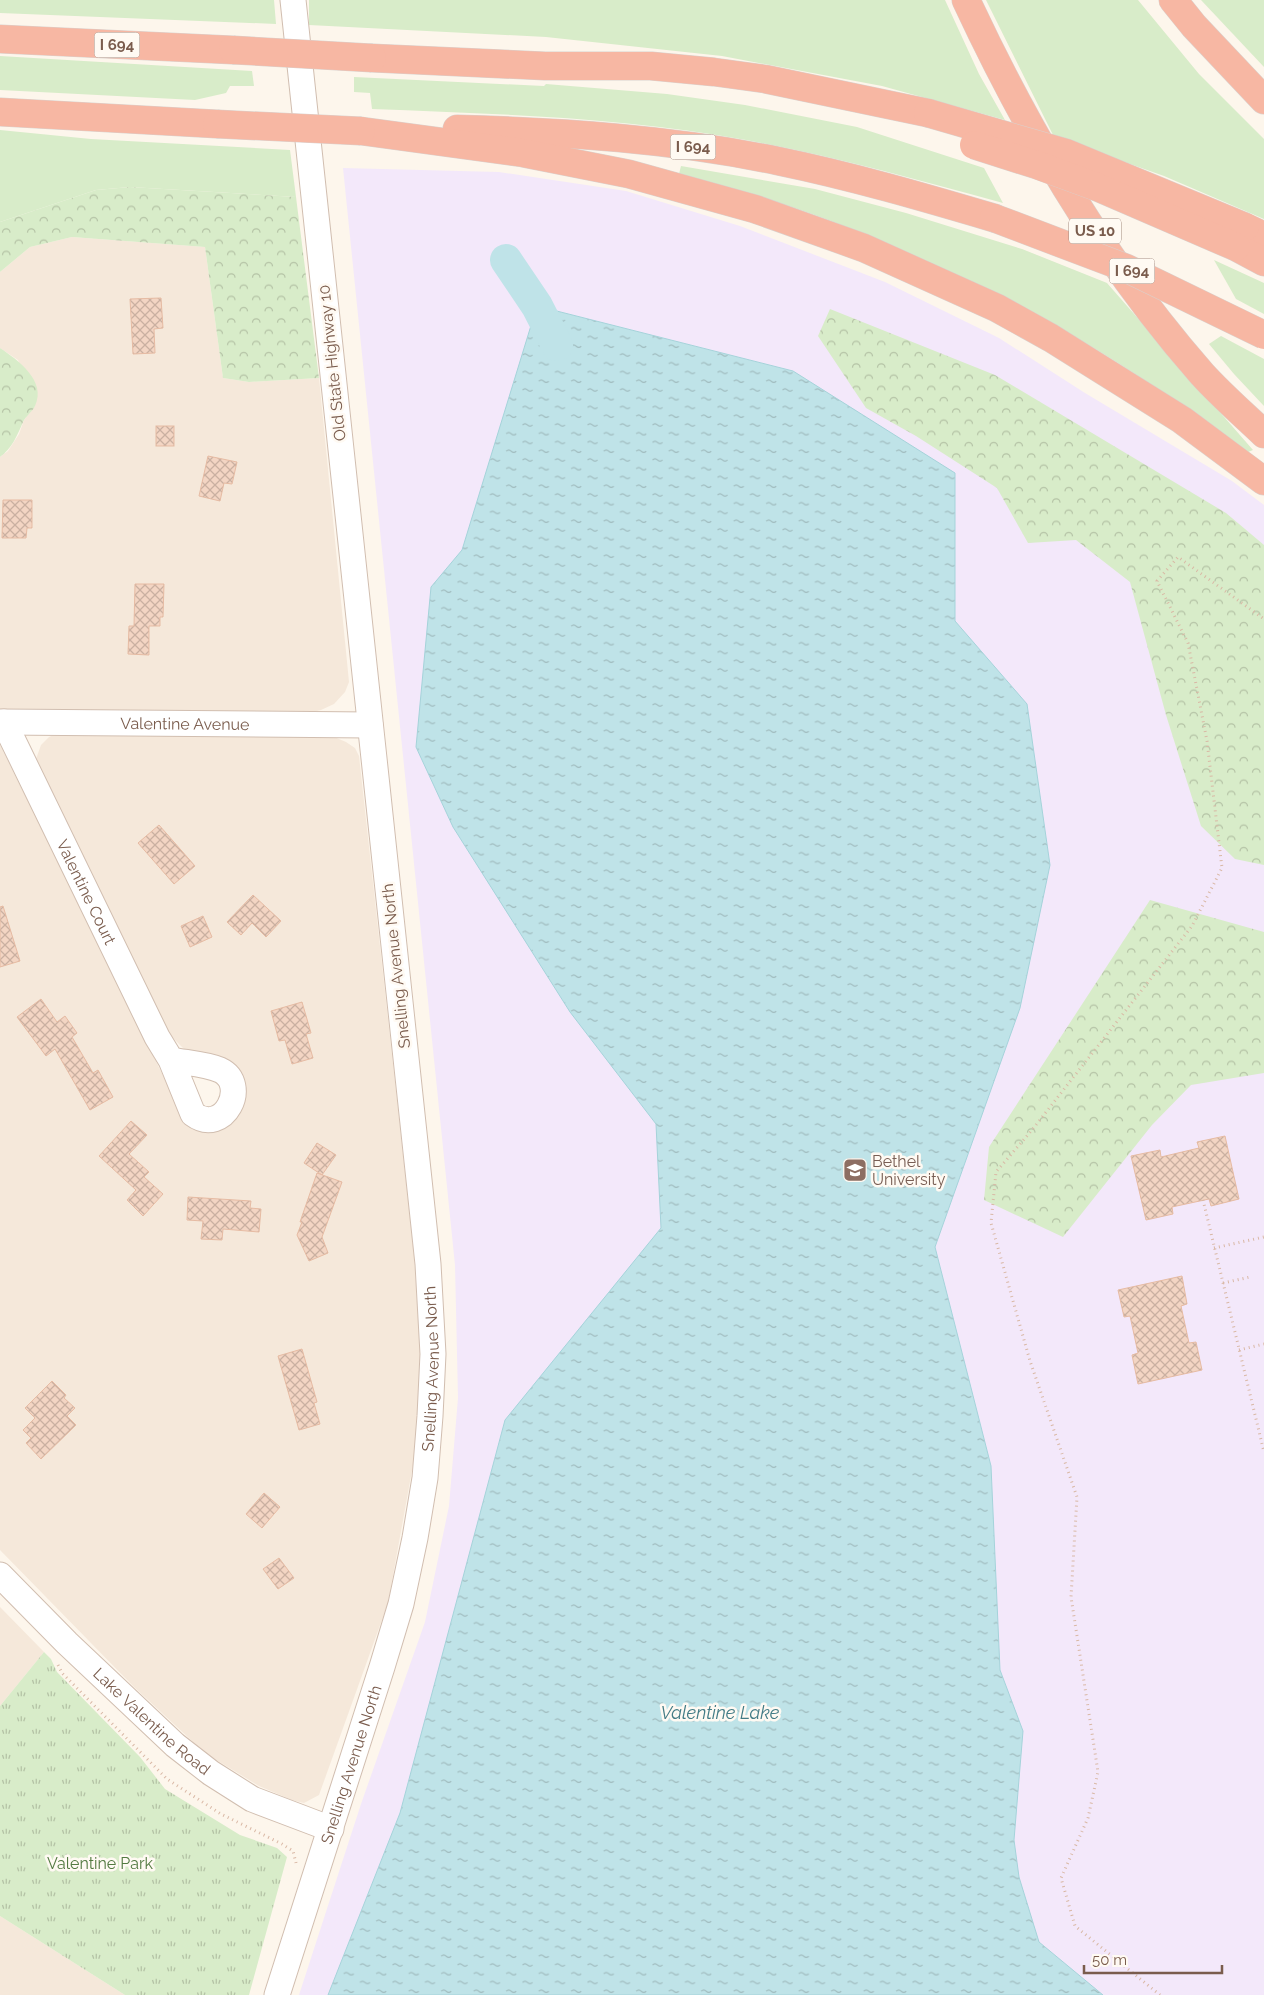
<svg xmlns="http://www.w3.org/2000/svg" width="1264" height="1995" font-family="Raleway,sans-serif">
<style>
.residential{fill:#f5e8da}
.education{fill:#f3e8fa}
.green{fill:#d8ecc9}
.forest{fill:url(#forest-crowns)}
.park{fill:url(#park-tufts)}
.water{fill:url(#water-ripples);stroke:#a5d3da}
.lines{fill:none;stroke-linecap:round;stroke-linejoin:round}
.river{stroke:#bfe3e8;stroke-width:32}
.building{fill:url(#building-cross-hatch);stroke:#e6bba3}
.minor-casing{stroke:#d1beb0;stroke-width:27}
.highway-casing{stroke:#dad1cd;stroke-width:29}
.path{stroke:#d9b8a5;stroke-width:3;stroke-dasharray:1 4;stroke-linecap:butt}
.minor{stroke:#fff;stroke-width:25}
.highway{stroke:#f7b7a3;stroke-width:28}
.highway-bridge-casing{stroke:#dad1cd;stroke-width:29;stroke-linecap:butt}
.highway-bridge{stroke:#f7b7a3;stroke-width:28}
.labels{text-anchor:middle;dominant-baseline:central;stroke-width:5;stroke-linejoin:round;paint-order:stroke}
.shield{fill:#fffaf3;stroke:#a28b7f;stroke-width:1}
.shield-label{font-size:15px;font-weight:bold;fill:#7a5c4d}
.street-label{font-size:16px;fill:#7a5c4d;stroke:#fffaf3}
.education-label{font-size:16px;fill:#785e54;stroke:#fffaf3;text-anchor:start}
.park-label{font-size:16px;fill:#537a41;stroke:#fffaf3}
.water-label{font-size:18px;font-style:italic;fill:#437c86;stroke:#fffaf3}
</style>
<defs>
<pattern id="forest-crowns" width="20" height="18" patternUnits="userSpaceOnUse" patternTransform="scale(1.25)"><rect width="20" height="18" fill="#d8ecc9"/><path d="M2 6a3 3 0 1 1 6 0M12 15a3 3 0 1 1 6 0" fill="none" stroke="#b4c2a5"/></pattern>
<pattern id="park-tufts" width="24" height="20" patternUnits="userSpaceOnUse" patternTransform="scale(1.25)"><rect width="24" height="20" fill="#d8ecc9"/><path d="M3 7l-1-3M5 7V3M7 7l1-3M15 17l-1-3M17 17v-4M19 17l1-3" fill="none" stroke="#b4c2a5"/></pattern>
<pattern id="water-ripples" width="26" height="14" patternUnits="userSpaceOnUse" patternTransform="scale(1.25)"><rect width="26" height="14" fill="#bfe3e8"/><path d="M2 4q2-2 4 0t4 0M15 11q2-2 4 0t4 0" fill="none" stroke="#a0bbbe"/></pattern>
<pattern id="building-cross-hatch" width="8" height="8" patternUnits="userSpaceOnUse" patternTransform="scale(1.25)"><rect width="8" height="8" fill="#f3d5c3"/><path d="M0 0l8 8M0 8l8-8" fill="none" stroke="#cab0a1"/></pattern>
</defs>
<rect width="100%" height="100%" fill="#fdf6ec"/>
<g class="residential">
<polygon points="72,237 205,247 223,378 249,382 319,378 349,682 345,692 334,704 321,710 305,714 0,710 0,457 8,451 19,434 24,420 35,406 18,360 0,348 0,272 30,247"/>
<polygon points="58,733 332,736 346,742 355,748 359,756 414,1254 421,1365 420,1409 413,1465 388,1603 319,1795 304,1803 292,1800 259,1786 205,1753 134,1687 0,1550 0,745 86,918 170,1090 179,1114 185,1122 222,1128 236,1118 244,1106 245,1096 185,1050 163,1028 39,776 36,759 41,745 49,737"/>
<polygon points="0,1607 44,1652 0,1706"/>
<polygon points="0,1916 125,1995 0,1995"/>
</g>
<polygon class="education" points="343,168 499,172 626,191 740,226 885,282 999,338 1085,393 1232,481 1264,505 1264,1995 299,1995 361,1804 425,1622 449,1506 458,1398 455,1265"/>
<g class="green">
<polygon points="0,0 274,0 276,24 0,13"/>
<polygon points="309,0 945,0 979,74 1005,120 882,86 722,56 546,37 309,25"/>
<polygon points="986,0 1138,0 1199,74 1264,139 1264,219 1164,176 1054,137"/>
<polygon points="1201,0 1264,0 1264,67"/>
<polygon points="0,56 252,71 254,86 230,86 226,93 195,100 0,90"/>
<path d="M354,77l190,9 2,-2 121,10 78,11 112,22 127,41 19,35c-85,-23 -170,-47 -257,-63 -123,-23 -249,-26 -374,-31l-2,-16 -16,-1z"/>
<polygon points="0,130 91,139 290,150 296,197 130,187 96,190 0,222"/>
<path d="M681,166l134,23 91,24 116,36 85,34 146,167 -5,2c-50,-34 -99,-71 -151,-102 -85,-50 -174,-93 -266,-129 -49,-19 -101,-33 -152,-47z"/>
<polygon points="1214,260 1264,283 1264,314 1236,299"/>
<polygon points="1221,336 1264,359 1264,406 1234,374 1209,344"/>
</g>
<g class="forest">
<polygon points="130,187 296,197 319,378 249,382 223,378 205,247 72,237 30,247 0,272 0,222 96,190"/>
<polygon points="830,309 995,375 1226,513 1264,545 1264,865 1235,859 1201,826 1166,715 1130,582 1076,540 1028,543 997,488 916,436 866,408 818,336"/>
<path d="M0,348c18,12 47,33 35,58 -3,6 -9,10 -12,16 -6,14 -11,26 -23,35z"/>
<polygon points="1150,900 1264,932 1264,1073 1191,1085 1152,1125 1063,1237 984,1200 989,1147"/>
</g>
<polygon class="park" points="44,1652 51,1659 57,1672 140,1757 165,1789 240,1835 277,1848 287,1857 249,1995 125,1995 0,1916 0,1706"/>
<polygon class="water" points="537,306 793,371 955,473 955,621 1027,704 1050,865 1020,1008 935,1247 991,1466 1000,1670 1023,1731 1014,1840 1019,1877 1039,1942 1103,1995 328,1995 400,1813 505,1420 661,1228 656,1124 570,1012 453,827 416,747 431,587 462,550"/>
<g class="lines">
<polyline class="river" points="506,260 537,306 557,345"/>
</g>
<g class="building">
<polygon points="161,298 163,328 154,329 155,353 133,354 130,299"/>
<rect x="156" y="426" width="18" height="20"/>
<polygon points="208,456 237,462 232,484 224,483 220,501 199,496"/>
<polygon points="3,500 32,500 32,528 27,528 26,538 2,538"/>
<polygon points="135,584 164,584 163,617 160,617 160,626 149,626 149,655 128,654 129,626 134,626"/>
<polygon points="159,825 195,866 174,884 138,843"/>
<polygon points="253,895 281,921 266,937 252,923 241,935 227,922"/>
<polygon points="3,906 20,961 0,967 0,907"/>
<polygon points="203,916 212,937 190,947 181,926"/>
<polygon points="41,999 57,1022 65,1016 77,1033 72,1037 93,1073 98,1070 113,1097 90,1110 55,1049 46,1056 17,1017"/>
<polygon points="302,1002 311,1033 306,1034 313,1058 292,1064 285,1040 279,1041 271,1011"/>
<polygon points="131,1121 147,1135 129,1154 149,1172 144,1177 163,1194 143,1216 127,1200 136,1190 99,1156"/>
<polygon points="1225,1136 1239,1199 1211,1206 1209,1199 1172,1207 1173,1214 1146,1220 1131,1156 1160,1150 1161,1157 1199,1148 1197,1142"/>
<polygon points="317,1143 336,1155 322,1175 304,1163"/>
<polygon points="317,1173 342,1182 322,1237 328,1253 309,1261 297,1235 302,1222 300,1222"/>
<polygon points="188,1197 251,1201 250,1208 261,1209 259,1232 223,1229 222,1240 201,1239 203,1221 187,1220"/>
<polygon points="1182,1276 1187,1304 1181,1306 1189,1343 1196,1342 1202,1370 1138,1384 1132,1355 1138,1353 1130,1316 1124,1317 1118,1290"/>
<polygon points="302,1349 317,1402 314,1403 320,1424 299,1430 278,1356"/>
<polygon points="52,1381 66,1395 64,1398 75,1408 67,1416 76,1425 41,1459 26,1443 31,1438 23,1430 35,1418 25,1408"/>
<polygon points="264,1493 280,1507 262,1528 246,1514"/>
<polygon points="279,1558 294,1578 278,1589 263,1569"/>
</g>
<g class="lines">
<g class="minor-casing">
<g id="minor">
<path id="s1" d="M0,722l370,3"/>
<path id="s2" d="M4,722l153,315 14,23 22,54c31,23 57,-30 27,-44 -14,-6 -34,-7 -49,-10"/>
<path id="s3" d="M0,1575l67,68 108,102 36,28 41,26 79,30"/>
<path id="s4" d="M277,1995l105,-328 19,-63 14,-66 10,-60 5,-62 3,-62 -5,-90 -135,-1264"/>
</g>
</g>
<g class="highway-casing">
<g id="highway">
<path d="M966,0c61,131 140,265 236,374 19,21 41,40 62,60"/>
<polyline points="1173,0 1194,26 1264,100"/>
<polyline points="0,39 233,50"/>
<polyline points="372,58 545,66 651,66 714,72 765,79 928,113"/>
<polyline points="0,112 217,124"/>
<path d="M457,129c107,3 216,10 321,32 73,15 145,36 216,57"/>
<polyline points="361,131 523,153 629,174 755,209 864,248 997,308 1051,338 1182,420 1264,481"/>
<polyline points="1245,227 1264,236"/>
<polyline points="1236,247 1264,262"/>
</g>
</g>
<g class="path">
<polyline points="1203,1200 1264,1452"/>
<polyline points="1214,1248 1264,1237"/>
<polyline points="1223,1283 1250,1277"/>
<polyline points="1239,1350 1264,1344"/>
<polyline points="58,1665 62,1673 167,1779 221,1814 282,1844 293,1851 296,1863"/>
<polyline points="1160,1995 1075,1926 1061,1878 1088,1818 1098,1772 1071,1597 1077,1497 1030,1361 991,1223 996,1172 1032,1130 1192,926 1222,868 1207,741 1188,643 1157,581 1178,557 1264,619"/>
</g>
<use href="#minor" class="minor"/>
<use href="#highway" class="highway"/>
<g class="highway-bridge-casing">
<g id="highway-bridge">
<polyline points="233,50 372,58"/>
<polyline points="928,113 1066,153 1245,227"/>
<polyline points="217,124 361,131"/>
<polyline points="974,145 1037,165 1097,187 1236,247"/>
<polyline points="994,218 1126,268 1264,335"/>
</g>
</g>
<use href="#highway-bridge" class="highway-bridge"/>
</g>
<defs>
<g id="university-square" transform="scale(1.25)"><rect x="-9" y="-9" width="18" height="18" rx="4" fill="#8d6e63" stroke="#fffaf3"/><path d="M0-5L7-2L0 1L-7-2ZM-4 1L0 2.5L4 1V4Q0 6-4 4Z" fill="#fff"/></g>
</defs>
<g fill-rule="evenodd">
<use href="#university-square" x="855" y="1170"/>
</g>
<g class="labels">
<g class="shield">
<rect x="94.5" y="32.5" width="45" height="25" rx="4"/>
<rect x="670.5" y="134.5" width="45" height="25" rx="4"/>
<rect x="1069" y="218.5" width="52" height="25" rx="4"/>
<rect x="1109.5" y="258.5" width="45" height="25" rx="4"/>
</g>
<g class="shield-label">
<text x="117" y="45">I 694</text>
<text x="693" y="147">I 694</text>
<text x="1095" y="231">US 10</text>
<text x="1132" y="271">I 694</text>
</g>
<g class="street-label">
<text transform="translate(332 363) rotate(-96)">Old State Highway 10</text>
<text stroke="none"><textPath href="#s1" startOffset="185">Valentine Avenue</textPath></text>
<text stroke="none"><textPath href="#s2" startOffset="189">Valentine Court</textPath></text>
<text transform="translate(396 966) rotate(-96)">Snelling Avenue North</text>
<text stroke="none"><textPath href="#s4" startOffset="648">Snelling Avenue North</textPath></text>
<text stroke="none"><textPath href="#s3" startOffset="211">Lake Valentine Road</textPath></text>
<text stroke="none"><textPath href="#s4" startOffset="242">Snelling Avenue North</textPath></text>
</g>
<g class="education-label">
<text x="872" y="1161">Bethel<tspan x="872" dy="18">University</tspan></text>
</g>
<g class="park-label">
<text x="100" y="1863">Valentine Park</text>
</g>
<g class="water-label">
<text x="720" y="1712">Valentine Lake</text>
</g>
</g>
<path d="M1084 1965v8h138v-8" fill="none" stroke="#7a5c4d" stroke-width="2.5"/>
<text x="1092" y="1965" font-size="15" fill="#7a5c4d" stroke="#fffaf3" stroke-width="4" paint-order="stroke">50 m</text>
</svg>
